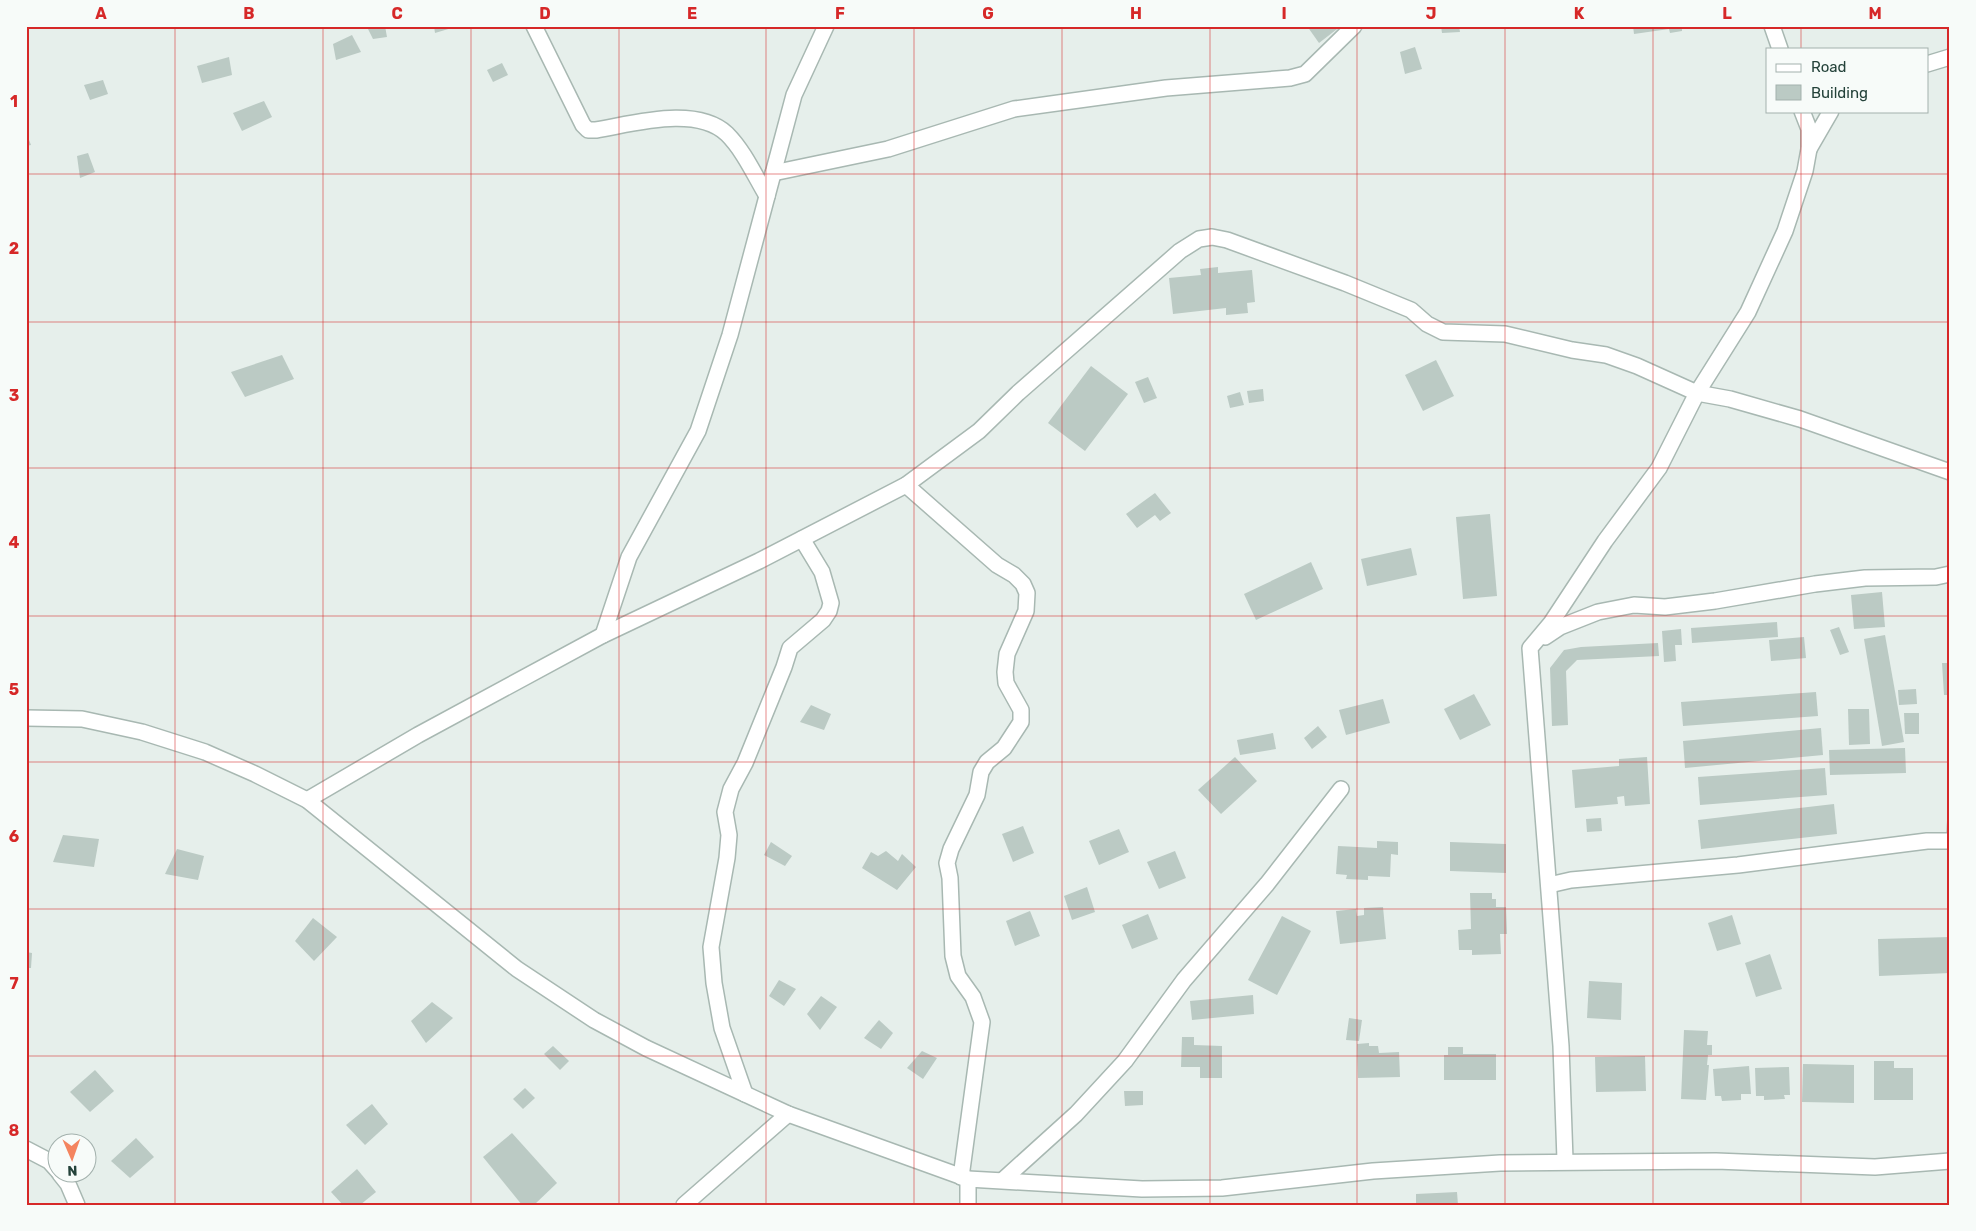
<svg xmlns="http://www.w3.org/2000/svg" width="1976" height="1231" font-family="Rubik,sans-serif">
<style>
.building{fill:#bbcac4}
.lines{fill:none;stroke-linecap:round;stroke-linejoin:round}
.minor-casing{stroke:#a8b8b2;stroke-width:18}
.minor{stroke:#fff;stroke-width:15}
.grid{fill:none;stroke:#d62828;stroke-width:1;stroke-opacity:0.55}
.neatline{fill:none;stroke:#d62828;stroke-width:2}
.grid-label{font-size:16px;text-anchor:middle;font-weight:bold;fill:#d62828}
</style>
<rect width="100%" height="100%" fill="#e6efeb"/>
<g class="building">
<polygon points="385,26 387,37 373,39 367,27"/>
<polygon points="434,26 455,26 455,27 435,33"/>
<polygon points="1307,26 1341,26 1319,43"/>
<polygon points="1441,26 1459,26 1460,32 1442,33"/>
<polygon points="1633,26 1682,26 1682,31 1670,33 1669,29 1634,34"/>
<polygon points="352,35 361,52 336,60 333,44"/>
<polygon points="1415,47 1422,69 1405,74 1400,52"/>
<polygon points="229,57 232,75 202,83 197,66"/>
<polygon points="502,63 508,75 493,82 487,70"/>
<polygon points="103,80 108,94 90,100 84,85"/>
<polygon points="264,101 272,117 242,131 233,113"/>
<polygon points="26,132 31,145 26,146"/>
<polygon points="88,153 95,172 80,178 77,156"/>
<polygon points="1218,267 1218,273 1252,270 1255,302 1247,303 1248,313 1226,315 1226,308 1173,314 1169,278 1201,275 1200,269"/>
<polygon points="282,355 294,379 245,397 231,372"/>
<polygon points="1436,360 1454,396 1423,411 1405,375"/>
<polygon points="1091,366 1128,394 1085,451 1048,423"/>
<polygon points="1148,377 1157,398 1144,403 1135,382"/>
<polygon points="1263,389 1264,401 1249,403 1247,391"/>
<polygon points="1240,392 1244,405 1230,408 1227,396"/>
<polygon points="1155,493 1171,513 1160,521 1155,515 1137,528 1126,514"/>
<polygon points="1490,514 1497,596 1463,599 1456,517"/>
<polygon points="1411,548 1417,575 1367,586 1361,559"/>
<polygon points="1311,562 1323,589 1256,620 1244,594"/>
<polygon points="1882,592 1885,627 1854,629 1851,595"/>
<polygon points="1777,622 1778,637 1692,643 1691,628"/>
<polygon points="1839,627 1849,652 1840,655 1830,630"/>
<polygon points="1681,629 1682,645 1675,645 1676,661 1664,662 1662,631"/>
<polygon points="1885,635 1904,742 1882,746 1864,639"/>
<polygon points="1804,637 1806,658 1771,661 1769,640"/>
<polygon points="1658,643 1659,656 1577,660 1566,671 1568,725 1552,726 1550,668 1564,650 1581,647"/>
<polygon points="1942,663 1950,663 1950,695 1944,695"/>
<polygon points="1916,689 1917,704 1899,705 1898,690"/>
<polygon points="1816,692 1818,716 1683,726 1681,702"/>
<polygon points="1474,694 1491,725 1460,740 1444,709"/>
<polygon points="1383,699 1390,723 1346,735 1339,710"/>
<polygon points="811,705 831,714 824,730 800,722"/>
<polygon points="1848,709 1869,709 1870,744 1849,745"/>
<polygon points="1904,713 1919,713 1919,734 1905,734"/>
<polygon points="1318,726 1327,737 1312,749 1304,738"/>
<polygon points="1821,728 1823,755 1685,768 1683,741"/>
<polygon points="1273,733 1276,749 1240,755 1237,740"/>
<polygon points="1905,748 1906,773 1830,775 1829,750"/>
<polygon points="1235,757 1257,781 1221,814 1198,790"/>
<polygon points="1647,757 1650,804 1625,806 1624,796 1617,797 1618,804 1575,808 1572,770 1619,766 1619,759"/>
<polygon points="1825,768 1827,795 1700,805 1698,777"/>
<polygon points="1834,804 1837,834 1701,849 1698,820"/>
<polygon points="1601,818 1602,831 1587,832 1586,819"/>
<polygon points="1947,820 1950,820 1950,834 1946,834"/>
<polygon points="1023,826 1034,853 1013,862 1002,834"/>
<polygon points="1119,829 1129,852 1099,865 1089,841"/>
<polygon points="63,835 99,839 94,867 53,862"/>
<polygon points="1377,841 1398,842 1398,855 1391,854 1390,877 1368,876 1368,880 1346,879 1347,875 1336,874 1338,846 1377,848"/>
<polygon points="771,842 792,856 785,866 764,855"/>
<polygon points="1450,842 1506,844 1506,873 1450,871"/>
<polygon points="177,849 204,856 198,880 165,874"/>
<polygon points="886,851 898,861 902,854 916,867 897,890 862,868 871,852 878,856"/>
<polygon points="1175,851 1186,878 1159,889 1147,862"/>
<polygon points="1087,887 1095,912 1072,920 1064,896"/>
<polygon points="1470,893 1492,893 1492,899 1496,899 1496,907 1506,907 1507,934 1500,934 1501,954 1472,955 1472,950 1459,950 1458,930 1471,929"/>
<polygon points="1383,907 1386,939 1340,944 1336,911 1356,909 1357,916 1364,915 1364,908"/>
<polygon points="1030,911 1040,936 1015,946 1006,921"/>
<polygon points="1148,914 1158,939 1132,949 1122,925"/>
<polygon points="1732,915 1741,944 1717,951 1708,923"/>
<polygon points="1282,916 1311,931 1277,995 1248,980"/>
<polygon points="313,918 337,937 314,961 295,941"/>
<polygon points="1950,937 1950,973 1879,976 1878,939"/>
<polygon points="26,952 32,953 31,968 26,968"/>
<polygon points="1770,954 1782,989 1756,997 1745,963"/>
<polygon points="779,980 796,989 784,1006 769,996"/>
<polygon points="1589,981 1622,983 1621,1020 1587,1018"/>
<polygon points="1253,995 1254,1014 1192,1020 1190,1001"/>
<polygon points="821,996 837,1007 820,1030 807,1014"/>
<polygon points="432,1002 453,1018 426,1043 411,1021"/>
<polygon points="1349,1018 1362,1020 1359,1041 1346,1040"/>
<polygon points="879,1020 893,1033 881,1049 864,1038"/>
<polygon points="1684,1030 1708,1031 1707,1045 1712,1045 1712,1055 1708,1055 1707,1065 1709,1065 1706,1100 1681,1099"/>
<polygon points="1182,1037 1194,1037 1194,1045 1222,1046 1222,1078 1200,1078 1200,1067 1181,1067"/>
<polygon points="1369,1043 1369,1046 1378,1046 1379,1053 1399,1052 1400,1077 1358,1078 1357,1044"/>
<polygon points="553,1046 569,1061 560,1070 544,1054"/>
<polygon points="1448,1047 1463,1047 1463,1054 1496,1054 1496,1080 1444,1080 1444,1055 1448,1055"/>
<polygon points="922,1051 937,1058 923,1079 907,1068"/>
<polygon points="1645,1056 1646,1091 1596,1092 1595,1057"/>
<polygon points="1874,1061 1894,1061 1894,1068 1913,1068 1913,1100 1874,1100"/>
<polygon points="1803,1064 1854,1065 1854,1103 1802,1102"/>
<polygon points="1749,1066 1751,1094 1741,1094 1741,1100 1722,1101 1721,1096 1715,1096 1713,1069"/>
<polygon points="1789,1067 1790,1095 1784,1095 1785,1099 1764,1100 1764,1096 1756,1096 1755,1068"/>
<polygon points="95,1070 114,1091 90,1112 70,1092"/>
<polygon points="525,1088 535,1098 523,1109 513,1099"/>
<polygon points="1124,1091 1143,1091 1143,1105 1125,1106"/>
<polygon points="372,1104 388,1124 365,1145 346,1125"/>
<polygon points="512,1133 557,1183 534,1205 522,1205 483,1157"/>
<polygon points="136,1138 154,1157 130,1178 111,1161"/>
<polygon points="357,1169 376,1192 360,1205 343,1205 331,1192"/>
<polygon points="1457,1192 1458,1205 1416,1205 1416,1194"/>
</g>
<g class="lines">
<g class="minor-casing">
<g id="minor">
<path d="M534,26l49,99 5,5h8c37,-6 100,-25 131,4 17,17 28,42 40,62"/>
<polyline points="1772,26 1780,49"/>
<polyline points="1927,64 1950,57"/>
<polyline points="1809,149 1831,111"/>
<polyline points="773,173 888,149 1014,109 1166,88 1290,78 1305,74 1354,26"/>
<polyline points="906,485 997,565 1014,575 1023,584 1027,593 1026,611 1007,654 1005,672 1006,683 1021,710 1021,722 1004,748 987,762 981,772 977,795 951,849 947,863 950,878 953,956 958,976 973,997 982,1022 961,1177"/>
<polyline points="603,635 629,557 698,431 730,335 794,95 826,26"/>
<polyline points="1545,637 1560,627 1598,612 1634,605 1665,607 1715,601 1815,584 1865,578 1936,577 1950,574"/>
<polyline points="26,718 82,719 142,732 205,752 255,774 307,800 517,969 594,1020 646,1048 788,1114 968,1179 968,1205"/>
<polyline points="307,800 418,735 603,635 759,561 906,485 979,431 1018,393 1180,251 1199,239 1212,237 1227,240 1345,283 1411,310 1427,324 1443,332 1505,334 1572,350 1606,355 1637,366 1697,393 1730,399 1800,419 1950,472"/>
<polyline points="1549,885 1571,880 1738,865 1927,841 1950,841"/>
<polyline points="745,1094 722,1028 714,983 711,947 727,858 729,835 725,812 731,789 745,763 784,667 790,648 823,620 829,611 831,603 822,572 802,539"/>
<polyline points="26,1149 49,1161 58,1171"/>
<polyline points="1565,1160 1561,1046 1530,648 1551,623 1605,541 1659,468 1697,393 1748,312 1785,231 1805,171 1809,149 1809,129 1802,111"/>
<polyline points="60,1174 68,1184 77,1205"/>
<polyline points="968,1179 1142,1189 1222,1188 1373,1171 1500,1163 1716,1161 1875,1167 1950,1161"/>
<polyline points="1003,1180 1076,1114 1125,1061 1184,980 1267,884 1341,789"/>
<polyline points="684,1205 788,1114"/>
</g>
</g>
<use href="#minor" class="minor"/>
</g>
<path class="grid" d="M175,26v1179M323,26v1179M471,26v1179M619,26v1179M766,26v1179M914,26v1179M1062,26v1179M1210,26v1179M1357,26v1179M1505,26v1179M1653,26v1179M1801,26v23M1801,111v1094M26,174h1924M26,322h1924M26,468h1924M26,616h1924M26,762h1924M26,909h1924M26,1056h1924"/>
<rect width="1976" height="1231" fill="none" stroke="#f7fbf9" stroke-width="55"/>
<rect x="1766" y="48" width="162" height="65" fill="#f7fbf9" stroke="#a3b1ad"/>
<rect x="1776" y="64" width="25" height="8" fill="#ffffff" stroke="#a3b1ad"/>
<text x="1811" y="72" font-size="15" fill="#24423a">Road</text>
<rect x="1776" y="85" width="25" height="15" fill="#bbcac4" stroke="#a3b1ad"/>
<text x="1811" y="98" font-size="15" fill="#24423a">Building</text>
<g transform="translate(72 1158) rotate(178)"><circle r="24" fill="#f7fbf9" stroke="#a3b1ad"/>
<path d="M0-4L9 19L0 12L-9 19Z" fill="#f4845f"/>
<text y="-8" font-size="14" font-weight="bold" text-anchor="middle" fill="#24423a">N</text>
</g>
<rect x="28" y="28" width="1920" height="1176" class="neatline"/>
<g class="grid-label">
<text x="101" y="19">A</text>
<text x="249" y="19">B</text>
<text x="397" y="19">C</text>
<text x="545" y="19">D</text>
<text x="692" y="19">E</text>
<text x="840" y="19">F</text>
<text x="988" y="19">G</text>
<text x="1136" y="19">H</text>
<text x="1284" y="19">I</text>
<text x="1431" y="19">J</text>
<text x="1579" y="19">K</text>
<text x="1727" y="19">L</text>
<text x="1875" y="19">M</text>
<text x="14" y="107">1</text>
<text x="14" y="254">2</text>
<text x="14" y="401">3</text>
<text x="14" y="548">4</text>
<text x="14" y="695">5</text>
<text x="14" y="842">6</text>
<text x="14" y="989">7</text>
<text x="14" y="1136">8</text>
</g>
</svg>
